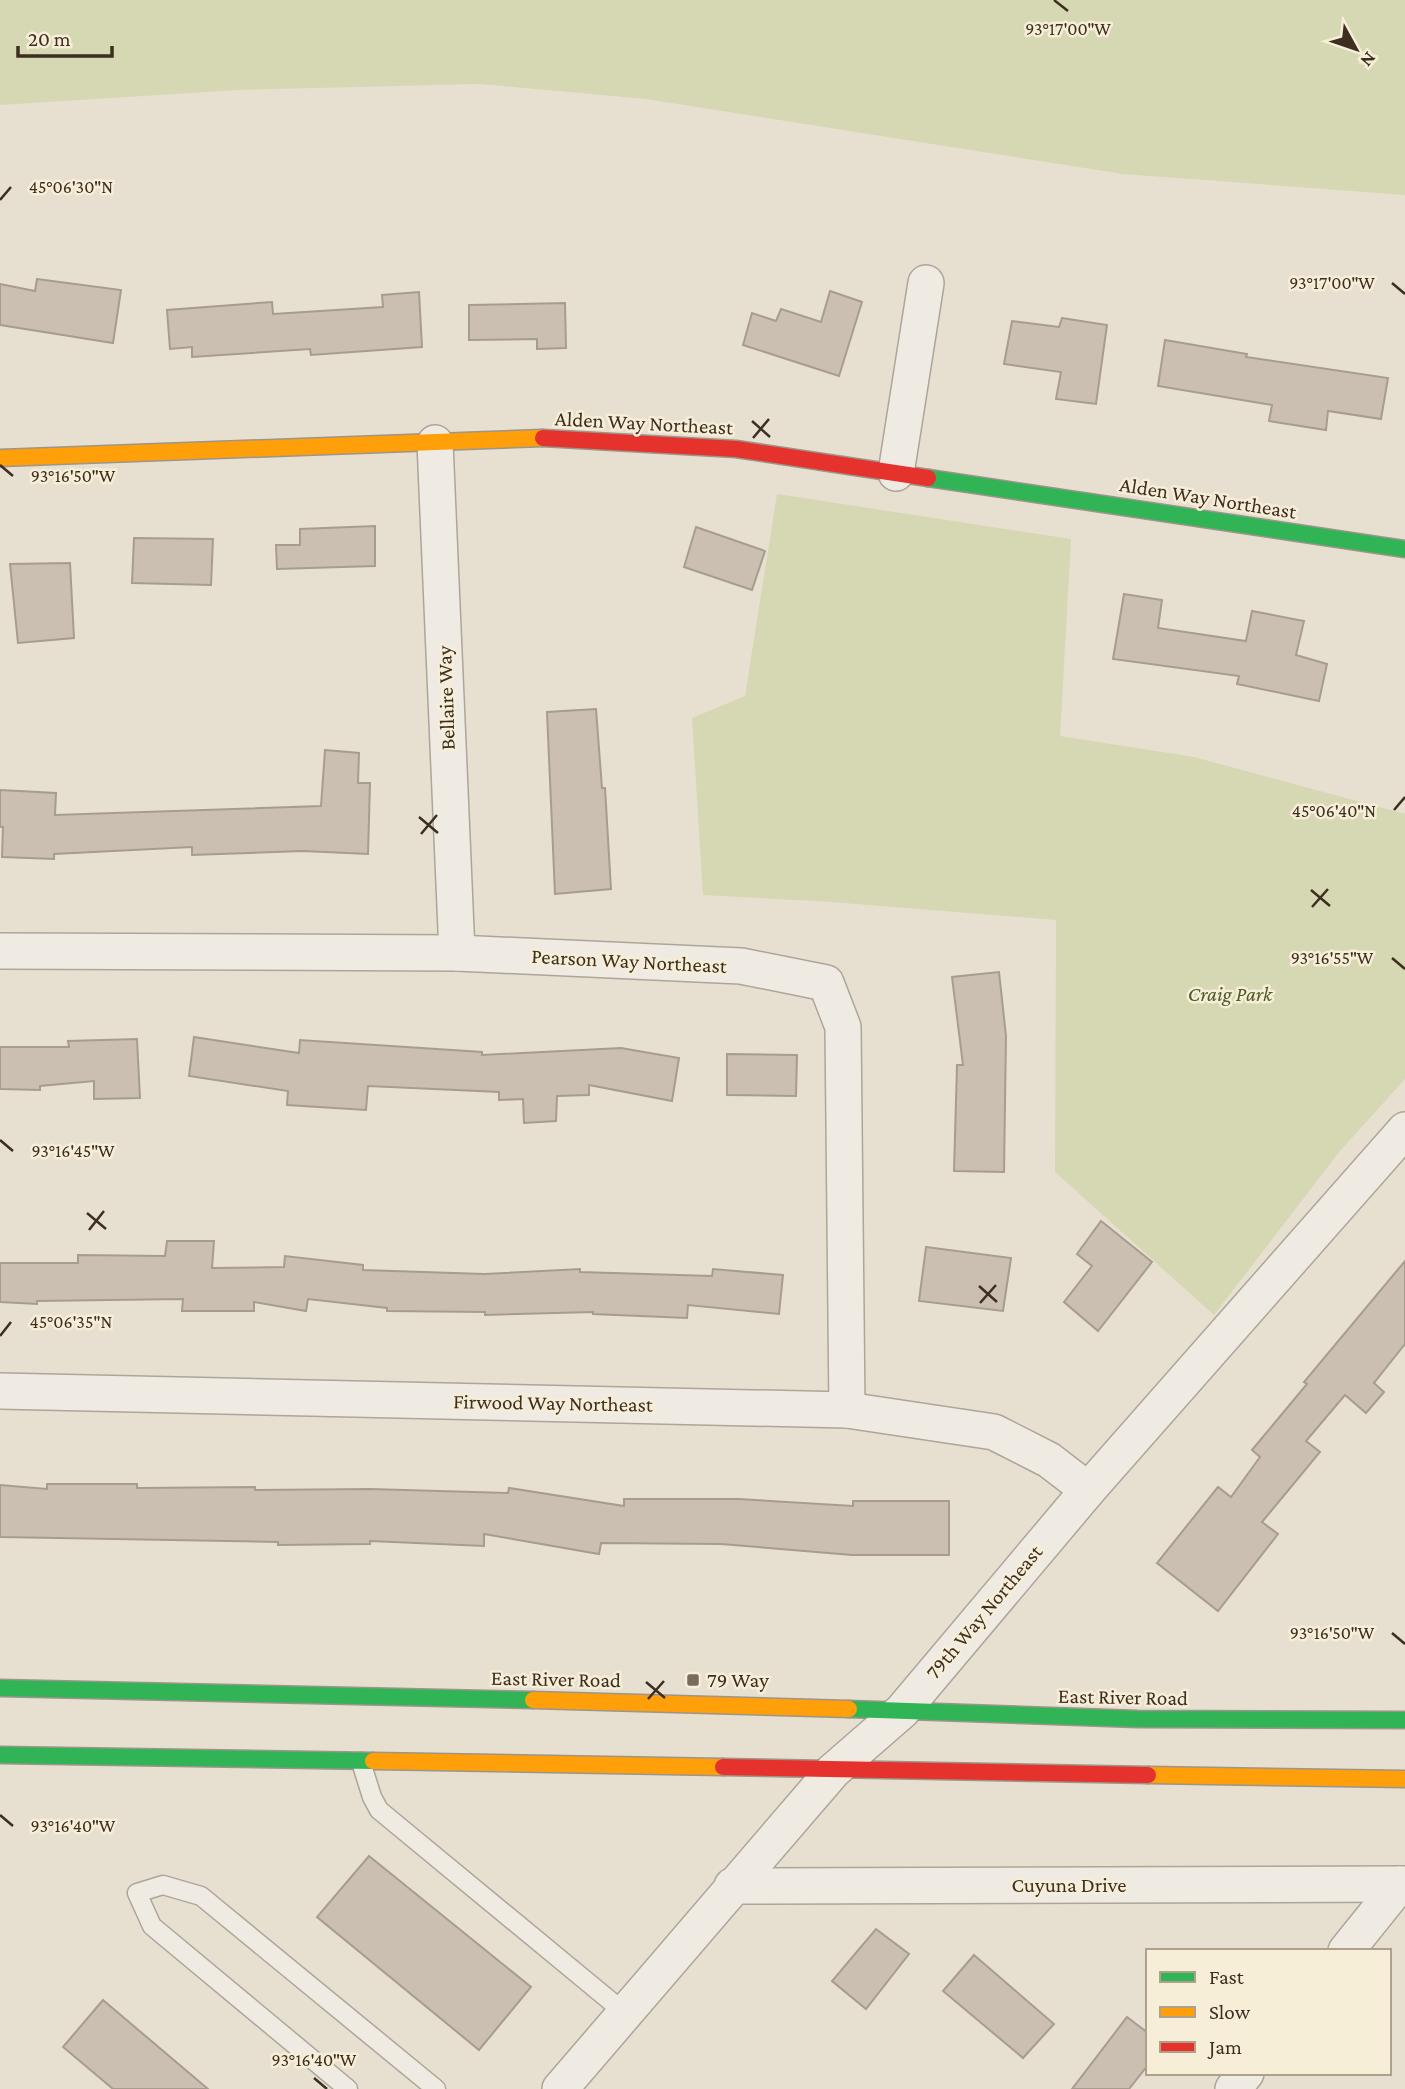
<svg xmlns="http://www.w3.org/2000/svg" width="1405" height="2089" font-family="'Crimson Pro',serif">
<style>
.green{fill:#d6d7b3}
.building{fill:#cbbfb2;stroke:#a89c90;stroke-width:2}
.lines{fill:none;stroke-linecap:round;stroke-linejoin:round}
.lane-casing{stroke:#ada599;stroke-width:21}
.street-casing{stroke:#ada599;stroke-width:38}
.fast-casing{stroke:#9c958a;stroke-width:19}
.slow-casing{stroke:#9c958a;stroke-width:19}
.jam-casing{stroke:#9c958a;stroke-width:19}
.lane{stroke:#efebe3;stroke-width:18}
.street{stroke:#efebe3;stroke-width:35}
.fast{stroke:#30b455;stroke-width:16}
.slow{stroke:#ff9f0a;stroke-width:16}
.jam{stroke:#e5322d;stroke-width:16}
.ticks{fill:none;stroke:#3d2e20;stroke-width:2.5}
.poi-dot{fill:#786c5e;stroke:#f7eed8;stroke-width:2.5}
.labels{text-anchor:middle;dominant-baseline:central;stroke-width:5;stroke-linejoin:round;paint-order:stroke}
.street-label{font-size:21px;fill:#3d2e20;stroke:#f7eed8}
.park-label{font-size:21px;font-style:italic;fill:#4d5a26;stroke:#f7eed8}
.poi-label{font-size:21px;fill:#3d2e20;stroke:#f7eed8;text-anchor:start}
.ticks-label{font-size:18px;text-anchor:middle;fill:#3d2e20;stroke:#f7eed8;stroke-width:5;stroke-linejoin:round;paint-order:stroke}
</style>
<rect width="100%" height="100%" fill="#e7e0d1"/>
<g class="green">
<polygon points="0,0 1405,0 1405,195 1123,174 646,99 480,84 238,90 0,105"/>
<polygon points="777,494 1071,539 1060,736 1194,757 1405,814 1405,1079 1340,1151 1214,1315 1055,1172 1056,920 831,902 703,895 692,718 745,696"/>
</g>
<g class="building">
<polygon points="37,279 121,290 113,343 0,325 0,284 35,291"/>
<polygon points="830,291 862,302 839,376 743,345 752,313 776,321 781,309 821,322"/>
<polygon points="419,292 422,347 311,355 310,349 192,357 192,347 170,349 167,310 272,302 273,314 383,307 382,295"/>
<polygon points="565,303 566,348 537,349 537,339 469,340 469,305"/>
<polygon points="1062,318 1107,325 1096,404 1056,399 1061,372 1004,364 1012,321 1059,327"/>
<polygon points="1165,340 1247,354 1246,357 1388,378 1381,419 1328,411 1326,430 1269,421 1272,405 1158,386"/>
<polygon points="375,526 375,566 277,569 276,545 300,545 300,529"/>
<polygon points="696,527 765,551 752,590 684,567"/>
<polygon points="134,538 213,539 211,585 132,583"/>
<polygon points="70,563 74,638 18,643 10,564"/>
<polygon points="1124,594 1162,600 1158,628 1246,641 1252,611 1304,621 1296,655 1327,664 1319,701 1237,684 1239,676 1113,659"/>
<polygon points="596,709 602,788 605,788 611,889 555,894 547,712"/>
<polygon points="325,750 359,753 358,783 370,783 368,854 303,851 192,855 192,847 54,854 54,859 2,857 3,827 0,827 0,790 56,793 55,815 321,806"/>
<polygon points="999,972 1006,1036 1004,1172 954,1171 957,1065 963,1065 952,977"/>
<polygon points="194,1037 299,1053 300,1040 482,1052 482,1055 621,1048 679,1058 672,1101 589,1085 589,1095 557,1096 556,1121 524,1123 523,1099 499,1100 499,1092 368,1086 366,1110 287,1105 288,1091 189,1076"/>
<polygon points="137,1039 140,1098 94,1099 94,1081 40,1086 40,1090 0,1089 0,1047 69,1047 68,1041"/>
<polygon points="727,1054 797,1055 796,1096 727,1095"/>
<polygon points="1101,1221 1152,1262 1098,1331 1064,1302 1092,1266 1077,1254"/>
<polygon points="167,1241 214,1241 212,1268 284,1267 285,1256 363,1265 363,1270 484,1274 580,1269 580,1272 712,1276 713,1269 783,1275 779,1314 688,1305 687,1318 593,1314 593,1312 485,1315 485,1312 387,1311 387,1308 308,1299 306,1311 254,1302 254,1311 182,1311 183,1299 37,1301 37,1304 0,1302 0,1263 78,1263 78,1255 165,1256"/>
<polygon points="926,1247 1011,1258 1003,1311 919,1301"/>
<polygon points="1405,1261 1405,1344 1374,1383 1384,1392 1366,1413 1345,1395 1306,1441 1320,1452 1262,1522 1278,1534 1218,1611 1157,1563 1218,1487 1231,1497 1260,1457 1252,1450 1307,1384 1304,1382"/>
<polygon points="47,1484 137,1484 137,1488 255,1487 255,1490 370,1489 508,1493 509,1488 624,1506 624,1499 738,1499 853,1506 853,1501 949,1501 949,1555 852,1555 721,1544 601,1543 599,1554 484,1534 484,1546 370,1541 370,1544 278,1545 278,1542 0,1537 0,1485 47,1489"/>
<polygon points="369,1856 531,1987 479,2050 317,1917"/>
<polygon points="876,1929 909,1954 866,2009 832,1981"/>
<polygon points="974,1955 1054,2024 1023,2058 943,1991"/>
<polygon points="103,2000 208,2089 113,2089 63,2047"/>
<polygon points="1127,2017 1148,2033 1148,2065 1129,2089 1072,2089"/>
</g>
<g class="lines">
<g class="lane-casing">
<g id="lane">
<polyline points="361,1762 372,1797 379,1810 625,2013"/>
<polyline points="348,2089 152,1926 137,1893 163,1885 201,1896 436,2089"/>
</g>
</g>
<g class="street-casing">
<g id="street">
<polyline points="435,443 457,953"/>
<polyline points="896,473 926,283"/>
<polyline points="0,951 457,953 741,966 826,983 843,1027 847,1410"/>
<polyline points="0,1391 847,1410 994,1432 1049,1460 1088,1490"/>
<polyline points="732,1886 1405,1884"/>
<polyline points="1346,1951 1400,1884"/>
<polyline points="560,2089 833,1771 902,1711 1088,1490 1405,1130"/>
<polyline points="1233,2089 1246,2073"/>
</g>
</g>
<g class="fast-casing">
<g id="fast">
<polyline points="928,478 1405,549"/>
<polyline points="0,1688 533,1700"/>
<polyline points="849,1709 1137,1719 1405,1720"/>
<polyline points="0,1755 373,1761"/>
</g>
</g>
<g class="slow-casing">
<g id="slow">
<polyline points="0,458 543,438"/>
<polyline points="533,1700 849,1709"/>
<polyline points="373,1761 723,1767"/>
<polyline points="1148,1775 1405,1779"/>
</g>
</g>
<g class="jam-casing">
<g id="jam">
<polyline points="543,438 736,449 928,478"/>
<polyline points="723,1767 1148,1775"/>
</g>
</g>
<use href="#lane" class="lane"/>
<use href="#street" class="street"/>
<use href="#fast" class="fast"/>
<use href="#slow" class="slow"/>
<use href="#jam" class="jam"/>
</g>
<path class="ticks" d="M1054,0l14,11M0,200l11,-13M1392,283l13,11M752,421l18,16M753,438l16,-19M0,465l13,11M1394,810l11,-13M419,817l19,16M421,834l16,-19M1311,890l19,16M1312,907l16,-18M1392,958l13,11M0,1140l13,11M87,1213l19,16M89,1230l15,-19M979,1286l18,16M980,1303l16,-18M0,1336l11,-14M1392,1633l13,11M646,1682l19,16M648,1699l16,-18M0,1815l13,11M314,2078l13,11"/>
<rect class="poi-dot" x="686" y="1673" width="14" height="14" rx="3.5"/>
<g class="labels">
<g class="street-label">
<text transform="translate(644 423) rotate(3)">Alden Way Northeast</text>
<text transform="translate(1208 498) rotate(9)">Alden Way Northeast</text>
<text transform="translate(446 698) rotate(-92)">Bellaire Way</text>
<text transform="translate(629 961) rotate(3)">Pearson Way Northeast</text>
<text transform="translate(553 1403) rotate(1)">Firwood Way Northeast</text>
<text transform="translate(984 1612) rotate(-50)">79th Way Northeast</text>
<text transform="translate(556 1679) rotate(1)">East River Road</text>
<text transform="translate(1123 1697) rotate(1)">East River Road</text>
<text x="1069" y="1885">Cuyuna Drive</text>
</g>
<g class="park-label">
<text x="1230" y="994">Craig Park</text>
</g>
<g class="poi-label">
<text x="707" y="1680">79 Way</text>
</g>
</g>
<g class="ticks-label">
<text x="1068" y="35">93°17'00"W</text>
<text x="71" y="193">45°06'30"N</text>
<text x="1332" y="289">93°17'00"W</text>
<text x="73" y="482">93°16'50"W</text>
<text x="1334" y="817">45°06'40"N</text>
<text x="1332" y="964">93°16'55"W</text>
<text x="73" y="1157">93°16'45"W</text>
<text x="71" y="1328">45°06'35"N</text>
<text x="1332" y="1639">93°16'50"W</text>
<text x="73" y="1832">93°16'40"W</text>
<text x="314" y="2066">93°16'40"W</text>
</g>
<rect x="1146" y="1949" width="245" height="126" fill="#f7eed8" stroke="#ada18e" stroke-width="2"/>
<rect x="1160" y="1972" width="35" height="10" fill="#30b455" stroke="#ada18e" stroke-width="2"/>
<text x="1209" y="1984" font-size="21" fill="#3d2e20">Fast</text>
<rect x="1160" y="2007" width="35" height="10" fill="#ff9f0a" stroke="#ada18e" stroke-width="2"/>
<text x="1209" y="2019" font-size="21" fill="#3d2e20">Slow</text>
<rect x="1160" y="2042" width="35" height="10" fill="#e5322d" stroke="#ada18e" stroke-width="2"/>
<text x="1209" y="2054" font-size="21" fill="#3d2e20">Jam</text>
<g transform="translate(1356 49) rotate(130)" stroke="#f7eed8" stroke-width="5" paint-order="stroke">
<path d="M0-5L12 26L0 18L-12 26Z" fill="#3d2e20"/>
<text y="-10" font-size="19" font-weight="bold" text-anchor="middle" fill="#3d2e20">N</text>
</g>
<path d="M18 46v10h94v-10" fill="none" stroke="#3d2e20" stroke-width="3.5"/>
<text x="28" y="46" font-size="21" fill="#3d2e20" stroke="#f7eed8" stroke-width="5" paint-order="stroke">20 m</text>
</svg>
